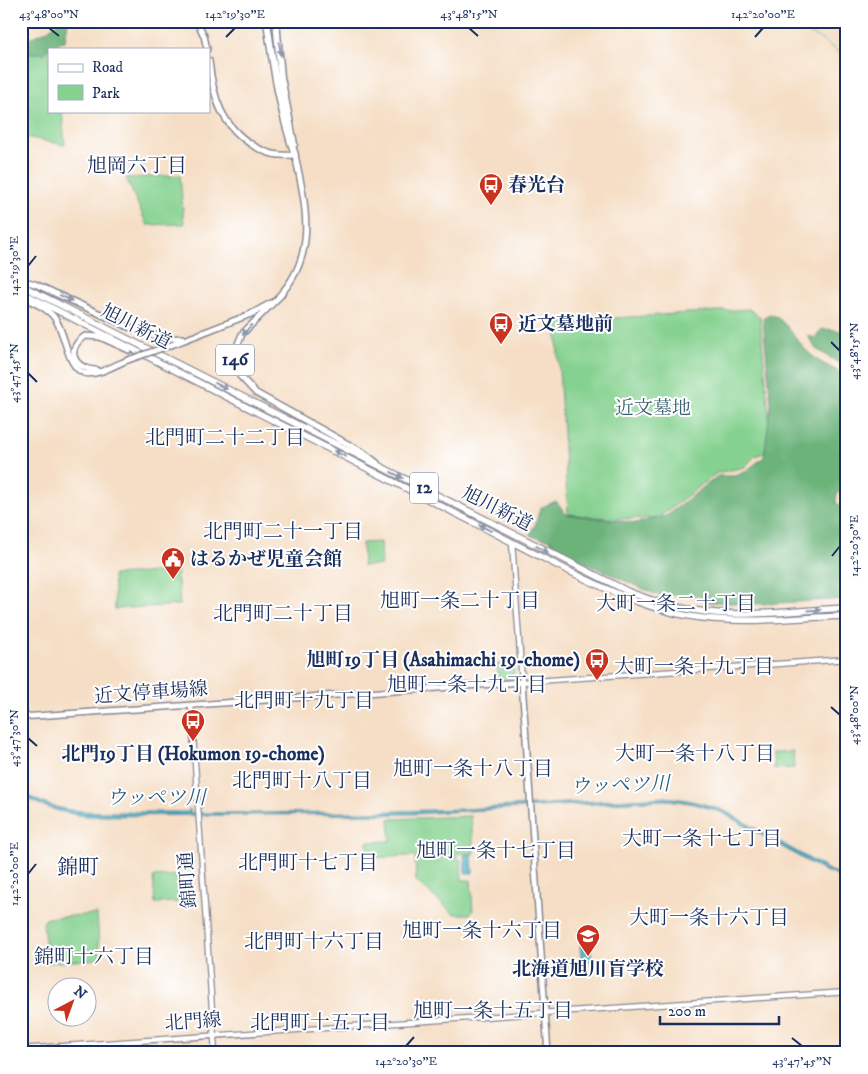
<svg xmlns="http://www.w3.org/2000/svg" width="868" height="1074" font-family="'IM FELL DW Pica','Noto Serif JP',serif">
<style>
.green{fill:#85d18f;stroke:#508076}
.forest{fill:#6cb37a;stroke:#44716c}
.water{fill:#40acbf;stroke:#2e6e8e}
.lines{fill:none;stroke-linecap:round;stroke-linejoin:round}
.stream{stroke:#40acbf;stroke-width:1}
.tertiary-casing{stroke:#888692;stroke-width:7}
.secondary-casing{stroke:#888692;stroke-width:8}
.primary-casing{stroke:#888692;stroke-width:8}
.trunk-casing{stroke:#888692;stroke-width:8}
.motorway-casing{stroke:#888692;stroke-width:9}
.tertiary{stroke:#fff;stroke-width:4.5}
.secondary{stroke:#fff;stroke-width:5}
.primary{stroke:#fff;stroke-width:5}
.trunk{stroke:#fff;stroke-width:5.5}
.motorway{stroke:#fff;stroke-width:6}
.primary-bridge-casing{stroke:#888692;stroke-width:8;stroke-linecap:butt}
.primary-bridge{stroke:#fff;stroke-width:5}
.oneway{fill:#8d97ae}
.ticks{fill:none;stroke:#1b2f5e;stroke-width:2}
.labels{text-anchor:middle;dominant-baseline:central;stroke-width:4;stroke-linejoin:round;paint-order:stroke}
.shield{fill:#fff;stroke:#5f6d8e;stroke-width:1}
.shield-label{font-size:18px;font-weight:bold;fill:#1b2f5e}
.poi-label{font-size:19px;font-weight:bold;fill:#1b2f5e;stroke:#fff;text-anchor:start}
.street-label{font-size:19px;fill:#1b2f5e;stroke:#fff}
.park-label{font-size:19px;fill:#3b606d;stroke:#fff}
.neighbourhood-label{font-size:20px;fill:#1b2f5e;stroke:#fff}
.water-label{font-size:20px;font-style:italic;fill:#2a6185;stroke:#fff}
.quarter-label{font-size:21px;fill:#1b2f5e;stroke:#fff}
.neatline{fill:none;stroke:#1b2f5e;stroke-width:2}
.ticks-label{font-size:12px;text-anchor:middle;fill:#1b2f5e}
</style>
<rect width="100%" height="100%" fill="#fff"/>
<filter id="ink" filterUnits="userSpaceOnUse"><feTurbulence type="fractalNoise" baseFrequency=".02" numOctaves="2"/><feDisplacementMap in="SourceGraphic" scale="10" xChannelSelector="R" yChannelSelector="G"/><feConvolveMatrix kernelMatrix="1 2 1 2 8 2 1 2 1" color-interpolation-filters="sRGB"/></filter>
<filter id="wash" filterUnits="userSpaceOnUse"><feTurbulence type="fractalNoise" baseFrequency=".0096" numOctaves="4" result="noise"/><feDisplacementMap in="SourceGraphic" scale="20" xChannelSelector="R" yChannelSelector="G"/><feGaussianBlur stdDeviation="1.12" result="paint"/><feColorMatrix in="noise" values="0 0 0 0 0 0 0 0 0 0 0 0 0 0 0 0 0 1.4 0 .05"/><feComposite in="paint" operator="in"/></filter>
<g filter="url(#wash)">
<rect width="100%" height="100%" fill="#f5dec5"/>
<g class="green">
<polygon points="50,48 56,49 49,49 49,111 62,111 65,145 21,136 21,50"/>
<polygon points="180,175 184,224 147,225 126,178"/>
<polygon points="749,309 760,317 772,450 755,456 745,467 717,473 658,518 616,519 568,514 556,322"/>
<polygon points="380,542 381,565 363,566 362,543"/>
<polygon points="177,571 180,605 115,609 113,575"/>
<polygon points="513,663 514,673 509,679 498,679 497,664"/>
<polygon points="793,751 794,768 774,769 773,752"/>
<polygon points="471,816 474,853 369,858 367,842 391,841 389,819"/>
<polygon points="455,855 461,860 462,880 471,880 473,911 470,914 454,914 416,881 415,858"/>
<polygon points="177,875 180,902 155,903 153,877"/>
<polygon points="97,914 100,959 47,963 43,922 47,918"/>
</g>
<g class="forest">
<path d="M61,21h7l-3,20 -6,1 -2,4h-8l-5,7 -23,1v-14c9,-2 17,-5 25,-9 6,-3 8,-7 15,-10z"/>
<path d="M769,314c16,4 25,24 37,36 11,12 25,18 41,25v116l-10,2 -1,10 11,7v89l-85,5 -55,-2 -9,-6 -41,-1 -78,-35 -31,-21 -14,-2 -4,-3 6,-11 4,-15 16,-7 10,13 69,9 31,-7 52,-40h18l10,-5 18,-14 7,-52 -8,-86z"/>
<polygon points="825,329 842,331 847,336 847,368 816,349 807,335 815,338 821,330"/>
</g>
<g class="water">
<path d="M21,791c32,22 65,21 101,21 22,0 45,0 67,0v-4l2,5 172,-1 100,-3 202,-12c21,2 40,6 60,14l106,60 16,6v3l-27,-11 -97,-56c-19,-7 -38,-12 -59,-13l-250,14 -329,2c-23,-3 -44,-9 -64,-21z"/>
<polygon points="472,854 473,873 465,873 464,855"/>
<polygon points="580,944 591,944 592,962 581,963"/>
</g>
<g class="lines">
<polyline class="stream" points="785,21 821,39 847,58"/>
</g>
</g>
<g filter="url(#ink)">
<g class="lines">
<g class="tertiary-casing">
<g id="tertiary">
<polyline points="512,542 522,682 847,659"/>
<polyline points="191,705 215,1053"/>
<polyline points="21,1049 847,992"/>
</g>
</g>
<g class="secondary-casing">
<g id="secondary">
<polyline points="197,21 204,36 207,49"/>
<path d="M209,61c4,36 12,65 45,85 16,9 23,10 41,9"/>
<polyline points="21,717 522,682 548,1053"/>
</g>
</g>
<g class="primary-casing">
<g id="primary">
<polyline points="21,280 35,284 133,329 165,339 182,338"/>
<polyline points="281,295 242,334 236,349 235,359 240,376 256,393 364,453 377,463"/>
<path d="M279,296c39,-41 27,-91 16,-141"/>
<path d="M21,297c12,5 24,10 33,20 12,15 12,50 30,56 13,4 32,-9 44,-13"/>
<polyline points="174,344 251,314 271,303"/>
<path d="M97,370c-22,0 -33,-20 -12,-34l15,1 29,13"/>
</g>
</g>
<g class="trunk-casing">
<g id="trunk">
<path d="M21,285l608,307c21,8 42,15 64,18 50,9 103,0 154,-2"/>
<path d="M21,292l534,272c50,25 101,51 158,55 44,4 89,-2 134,-3"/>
</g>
</g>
<g class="motorway-casing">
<g id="motorway">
<path d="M267,21c6,45 13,91 28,134"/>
<polyline points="276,21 281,77 294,144"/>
</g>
</g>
<use href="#tertiary" class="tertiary"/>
<use href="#secondary" class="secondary"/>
<use href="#primary" class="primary"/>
<use href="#trunk" class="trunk"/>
<use href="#motorway" class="motorway"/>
<g class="primary-bridge-casing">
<polyline id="primary-bridge" points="128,360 174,344"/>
</g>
<use href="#primary-bridge" class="primary-bridge"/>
</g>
<defs><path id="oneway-solid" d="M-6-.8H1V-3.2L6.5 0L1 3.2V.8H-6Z" transform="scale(1.25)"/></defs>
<g class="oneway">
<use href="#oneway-solid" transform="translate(280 49) rotate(83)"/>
<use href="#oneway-solid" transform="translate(66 298) rotate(25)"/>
<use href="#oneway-solid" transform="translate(247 330) rotate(131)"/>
<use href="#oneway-solid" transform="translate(221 386) rotate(27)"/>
<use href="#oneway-solid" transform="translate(340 454) rotate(-153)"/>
<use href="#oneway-solid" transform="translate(397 475) rotate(27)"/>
<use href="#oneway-solid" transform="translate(485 528) rotate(-153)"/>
<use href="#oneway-solid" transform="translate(542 549) rotate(27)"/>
<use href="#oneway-solid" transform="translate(814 610) rotate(-4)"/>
</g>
</g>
<path class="ticks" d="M49,28l10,8M469,28l9,8M226,37l9,-9M755,37l8,-9M28,266l8,-10M831,342l9,9M28,373l9,9M832,556l8,-10M831,707l9,8M28,738l9,8M28,874l8,-10M792,1038l10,8M406,1046l8,-9"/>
<defs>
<g id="bus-pin" transform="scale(1.25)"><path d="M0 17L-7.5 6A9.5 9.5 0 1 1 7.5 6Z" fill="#c8321e" stroke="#fff"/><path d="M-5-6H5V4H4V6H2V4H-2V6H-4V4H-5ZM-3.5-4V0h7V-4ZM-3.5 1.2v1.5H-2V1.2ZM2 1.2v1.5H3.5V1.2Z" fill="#fff"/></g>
<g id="civic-pin" transform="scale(1.25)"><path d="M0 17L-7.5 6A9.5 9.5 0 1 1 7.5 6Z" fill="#c8321e" stroke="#fff"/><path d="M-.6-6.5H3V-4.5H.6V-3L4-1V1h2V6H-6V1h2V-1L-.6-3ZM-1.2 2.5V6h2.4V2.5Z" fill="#fff"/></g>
<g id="school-pin" transform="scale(1.25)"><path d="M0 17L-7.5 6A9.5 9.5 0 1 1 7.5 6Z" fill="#c8321e" stroke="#fff"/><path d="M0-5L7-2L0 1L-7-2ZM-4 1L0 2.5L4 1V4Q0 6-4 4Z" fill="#fff"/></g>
</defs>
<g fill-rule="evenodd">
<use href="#bus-pin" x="491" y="185"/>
<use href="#bus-pin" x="501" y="324"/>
<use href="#civic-pin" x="173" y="559"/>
<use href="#bus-pin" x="597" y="660"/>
<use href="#bus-pin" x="193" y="721"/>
<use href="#school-pin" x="588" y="936"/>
</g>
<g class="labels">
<g class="shield">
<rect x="216" y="344.5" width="38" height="31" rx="4"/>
<rect x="410" y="472.5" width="28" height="31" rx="4"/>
</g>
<g class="shield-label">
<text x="235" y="360">146</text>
<text x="424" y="488">12</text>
</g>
<g class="poi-label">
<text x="508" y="185">春光台</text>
<text x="518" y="324">近文墓地前</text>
<text x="190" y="559">はるかぜ児童会館</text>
<text x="580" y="660" text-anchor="end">旭町19丁目 (Asahimachi 19-chome)</text>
<text x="193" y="754" text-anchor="middle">北門19丁目 (Hokumon 19-chome)</text>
<text x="588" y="969" text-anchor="middle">北海道旭川盲学校</text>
</g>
<g class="street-label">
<text transform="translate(136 327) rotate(27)">旭川新道</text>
<text transform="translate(497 509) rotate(27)">旭川新道</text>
<text transform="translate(151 693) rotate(-4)">近文停車場線</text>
<text transform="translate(188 880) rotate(-94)">錦町通</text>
<text transform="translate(193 1022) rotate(-4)">北門線</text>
</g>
<g class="park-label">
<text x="653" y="408">近文墓地</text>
</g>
<g class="neighbourhood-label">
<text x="137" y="166">旭岡六丁目</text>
<text x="225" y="438">北門町二十二丁目</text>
<text x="283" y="532">北門町二十一丁目</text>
<text x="460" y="601">旭町一条二十丁目</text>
<text x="676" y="604">大町一条二十丁目</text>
<text x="283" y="614">北門町二十丁目</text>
<text x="694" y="667">大町一条十九丁目</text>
<text x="467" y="685">旭町一条十九丁目</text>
<text x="304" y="701">北門町十九丁目</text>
<text x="695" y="754">大町一条十八丁目</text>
<text x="473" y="769">旭町一条十八丁目</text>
<text x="302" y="781">北門町十八丁目</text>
<text x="702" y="839">大町一条十七丁目</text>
<text x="496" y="851">旭町一条十七丁目</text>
<text x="308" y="863">北門町十七丁目</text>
<text x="709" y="918">大町一条十六丁目</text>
<text x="482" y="931">旭町一条十六丁目</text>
<text x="314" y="942">北門町十六丁目</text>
<text x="94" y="957">錦町十六丁目</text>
<text x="493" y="1011">旭町一条十五丁目</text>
<text x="320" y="1023">北門町十五丁目</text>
</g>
<g class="water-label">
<text transform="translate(620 786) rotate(-2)">ウッペツ川</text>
<text x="156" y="798">ウッペツ川</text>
</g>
<g class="quarter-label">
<text x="78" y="868">錦町</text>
</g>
</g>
<rect width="868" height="1074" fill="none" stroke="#fff" stroke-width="55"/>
<rect x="48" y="48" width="162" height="65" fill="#ffffff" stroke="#a4acbf"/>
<rect x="58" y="64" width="25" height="8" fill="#ffffff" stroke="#a4acbf"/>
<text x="92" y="72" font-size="15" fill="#1b2f5e">Road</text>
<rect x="58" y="85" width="25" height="15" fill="#85d18f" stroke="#a4acbf"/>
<text x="92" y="98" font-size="15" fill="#1b2f5e">Park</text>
<g transform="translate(72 1002) rotate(41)"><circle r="24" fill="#ffffff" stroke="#a4acbf"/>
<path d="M0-4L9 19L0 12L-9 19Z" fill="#c8321e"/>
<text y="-8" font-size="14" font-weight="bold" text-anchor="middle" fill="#1b2f5e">N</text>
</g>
<path d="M660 1016v8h119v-8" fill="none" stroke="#1b2f5e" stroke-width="2.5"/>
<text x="668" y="1016" font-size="15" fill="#1b2f5e" stroke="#ffffff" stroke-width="4" paint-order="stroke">200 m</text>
<rect x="28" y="28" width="812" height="1018" class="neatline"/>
<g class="ticks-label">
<text x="49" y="18">43°48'00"N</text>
<text x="235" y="18">142°19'30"E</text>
<text x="469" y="18">43°48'15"N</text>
<text x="763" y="18">142°20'00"E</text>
<text transform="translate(14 266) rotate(-90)" y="4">142°19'30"E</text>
<text transform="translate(854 351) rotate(-90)" y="4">43°48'15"N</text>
<text transform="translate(14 373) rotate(-90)" y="4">43°47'45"N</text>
<text transform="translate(854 546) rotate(-90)" y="4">142°20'30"E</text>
<text transform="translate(854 715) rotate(-90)" y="4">43°48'00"N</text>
<text transform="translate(14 738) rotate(-90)" y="4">43°47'30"N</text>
<text transform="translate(14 874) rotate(-90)" y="4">142°20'00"E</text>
<text x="406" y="1065">142°20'30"E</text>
<text x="802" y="1065">43°47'45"N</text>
</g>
</svg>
